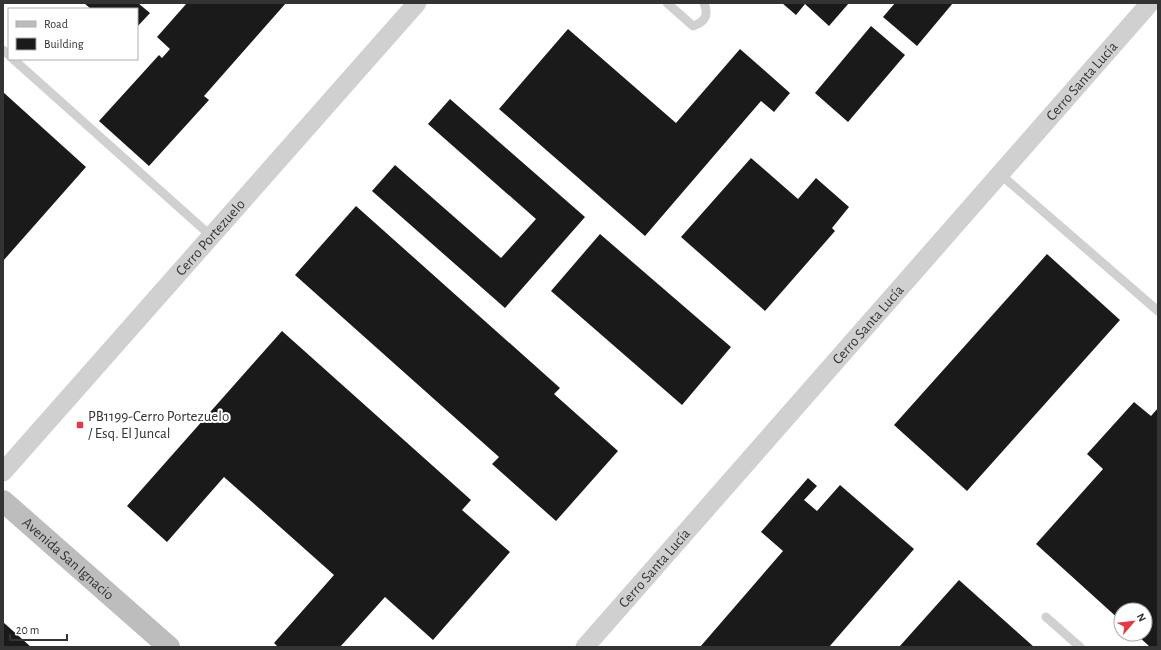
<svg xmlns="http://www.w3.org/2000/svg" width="1161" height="650" font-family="'Alegreya Sans',sans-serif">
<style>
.building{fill:#1a1a1a}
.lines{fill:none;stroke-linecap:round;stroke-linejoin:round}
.service{stroke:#d0d0d0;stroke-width:9}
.minor{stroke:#d0d0d0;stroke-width:19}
.secondary{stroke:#bdbdbd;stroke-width:22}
.poi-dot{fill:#e63946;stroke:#fff;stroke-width:1.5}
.labels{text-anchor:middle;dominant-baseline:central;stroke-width:4;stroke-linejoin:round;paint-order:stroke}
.street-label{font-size:15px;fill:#333;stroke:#fff}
.poi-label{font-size:15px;fill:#333;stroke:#fff;text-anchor:start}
</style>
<rect width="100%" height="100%" fill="#fff"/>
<g class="building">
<polygon points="84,3 138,3 150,13 137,27 137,9 91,9"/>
<polygon points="187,3 286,3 204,96 209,100 149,166 99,121 159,55 162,58 170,49 157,37"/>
<polygon points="782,3 849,3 829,26 805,4 796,15"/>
<polygon points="895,3 953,3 917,46 883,17"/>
<polygon points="871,26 905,55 848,122 815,93"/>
<polygon points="568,29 676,123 740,49 790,93 774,112 761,101 645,236 499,109"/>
<polygon points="3,92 86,167 3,261"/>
<polygon points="450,99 585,217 505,308 372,191 395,165 501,258 536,219 428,124"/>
<polygon points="751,158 798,199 816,178 849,207 832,228 835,231 765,311 681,237"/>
<polygon points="356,206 560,388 554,394 618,451 556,521 492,464 499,457 295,275"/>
<polygon points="600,234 731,347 682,405 551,291"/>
<polygon points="1047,254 1120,320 967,491 894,425"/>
<polygon points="282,331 471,500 462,510 510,552 433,640 385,597 340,647 278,647 274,643 334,575 224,477 167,542 127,506"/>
<polygon points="1134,402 1151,416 1158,408 1158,647 1150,647 1136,634 1145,634 1145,610 1121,610 1121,621 1036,544 1103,469 1087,454"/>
<polygon points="808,478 817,486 804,500 817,511 840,485 914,549 829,647 700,647 783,551 761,532"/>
<polygon points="959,580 1034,647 899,647"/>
<polygon points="3,622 31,647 3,647"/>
</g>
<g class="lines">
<g class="service">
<path d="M667,3l26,23c12,-4 16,-11 11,-23"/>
<polyline points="3,50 9,55"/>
<polyline points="13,59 211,236"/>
<polyline points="1000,174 1158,311"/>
<polyline points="1046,617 1080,647"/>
</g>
<g class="minor">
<path id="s1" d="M3,472l414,-469"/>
<path id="s2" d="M585,647l565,-644"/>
</g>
<path class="secondary" id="s3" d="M3,501l166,146"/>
</g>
<rect class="poi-dot" x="76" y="421" width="8" height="8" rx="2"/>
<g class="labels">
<g class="street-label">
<text stroke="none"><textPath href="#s2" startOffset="753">Cerro Santa Lucía</textPath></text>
<text stroke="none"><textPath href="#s1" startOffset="313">Cerro Portezuelo</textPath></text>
<text stroke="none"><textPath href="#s2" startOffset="429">Cerro Santa Lucía</textPath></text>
<text stroke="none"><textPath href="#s3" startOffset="87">Avenida San Ignacio</textPath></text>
<text stroke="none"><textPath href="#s2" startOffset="105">Cerro Santa Lucía</textPath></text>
</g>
<g class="poi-label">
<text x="88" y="416">PB1199-Cerro Portezuelo<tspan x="88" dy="17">/ Esq. El Juncal</tspan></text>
</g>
</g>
<rect width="1161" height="650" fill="none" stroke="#333333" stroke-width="8"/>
<rect x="8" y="8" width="130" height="52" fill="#ffffff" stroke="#adadad"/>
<rect x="16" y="21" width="20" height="6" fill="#bdbdbd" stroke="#adadad"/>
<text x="44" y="28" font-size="12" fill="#333333">Road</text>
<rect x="16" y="38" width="20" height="12" fill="#1a1a1a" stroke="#adadad"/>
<text x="44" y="48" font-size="12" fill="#333333">Building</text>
<g transform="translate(1133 622) rotate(62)"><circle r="19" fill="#ffffff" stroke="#adadad"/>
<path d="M0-3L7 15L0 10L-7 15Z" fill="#e63946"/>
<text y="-6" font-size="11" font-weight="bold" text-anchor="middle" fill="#333333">N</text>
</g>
<path d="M10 634v6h57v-6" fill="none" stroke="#333333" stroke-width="2"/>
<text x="16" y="634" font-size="12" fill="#333333" stroke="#ffffff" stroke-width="3" paint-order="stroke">20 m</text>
</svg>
